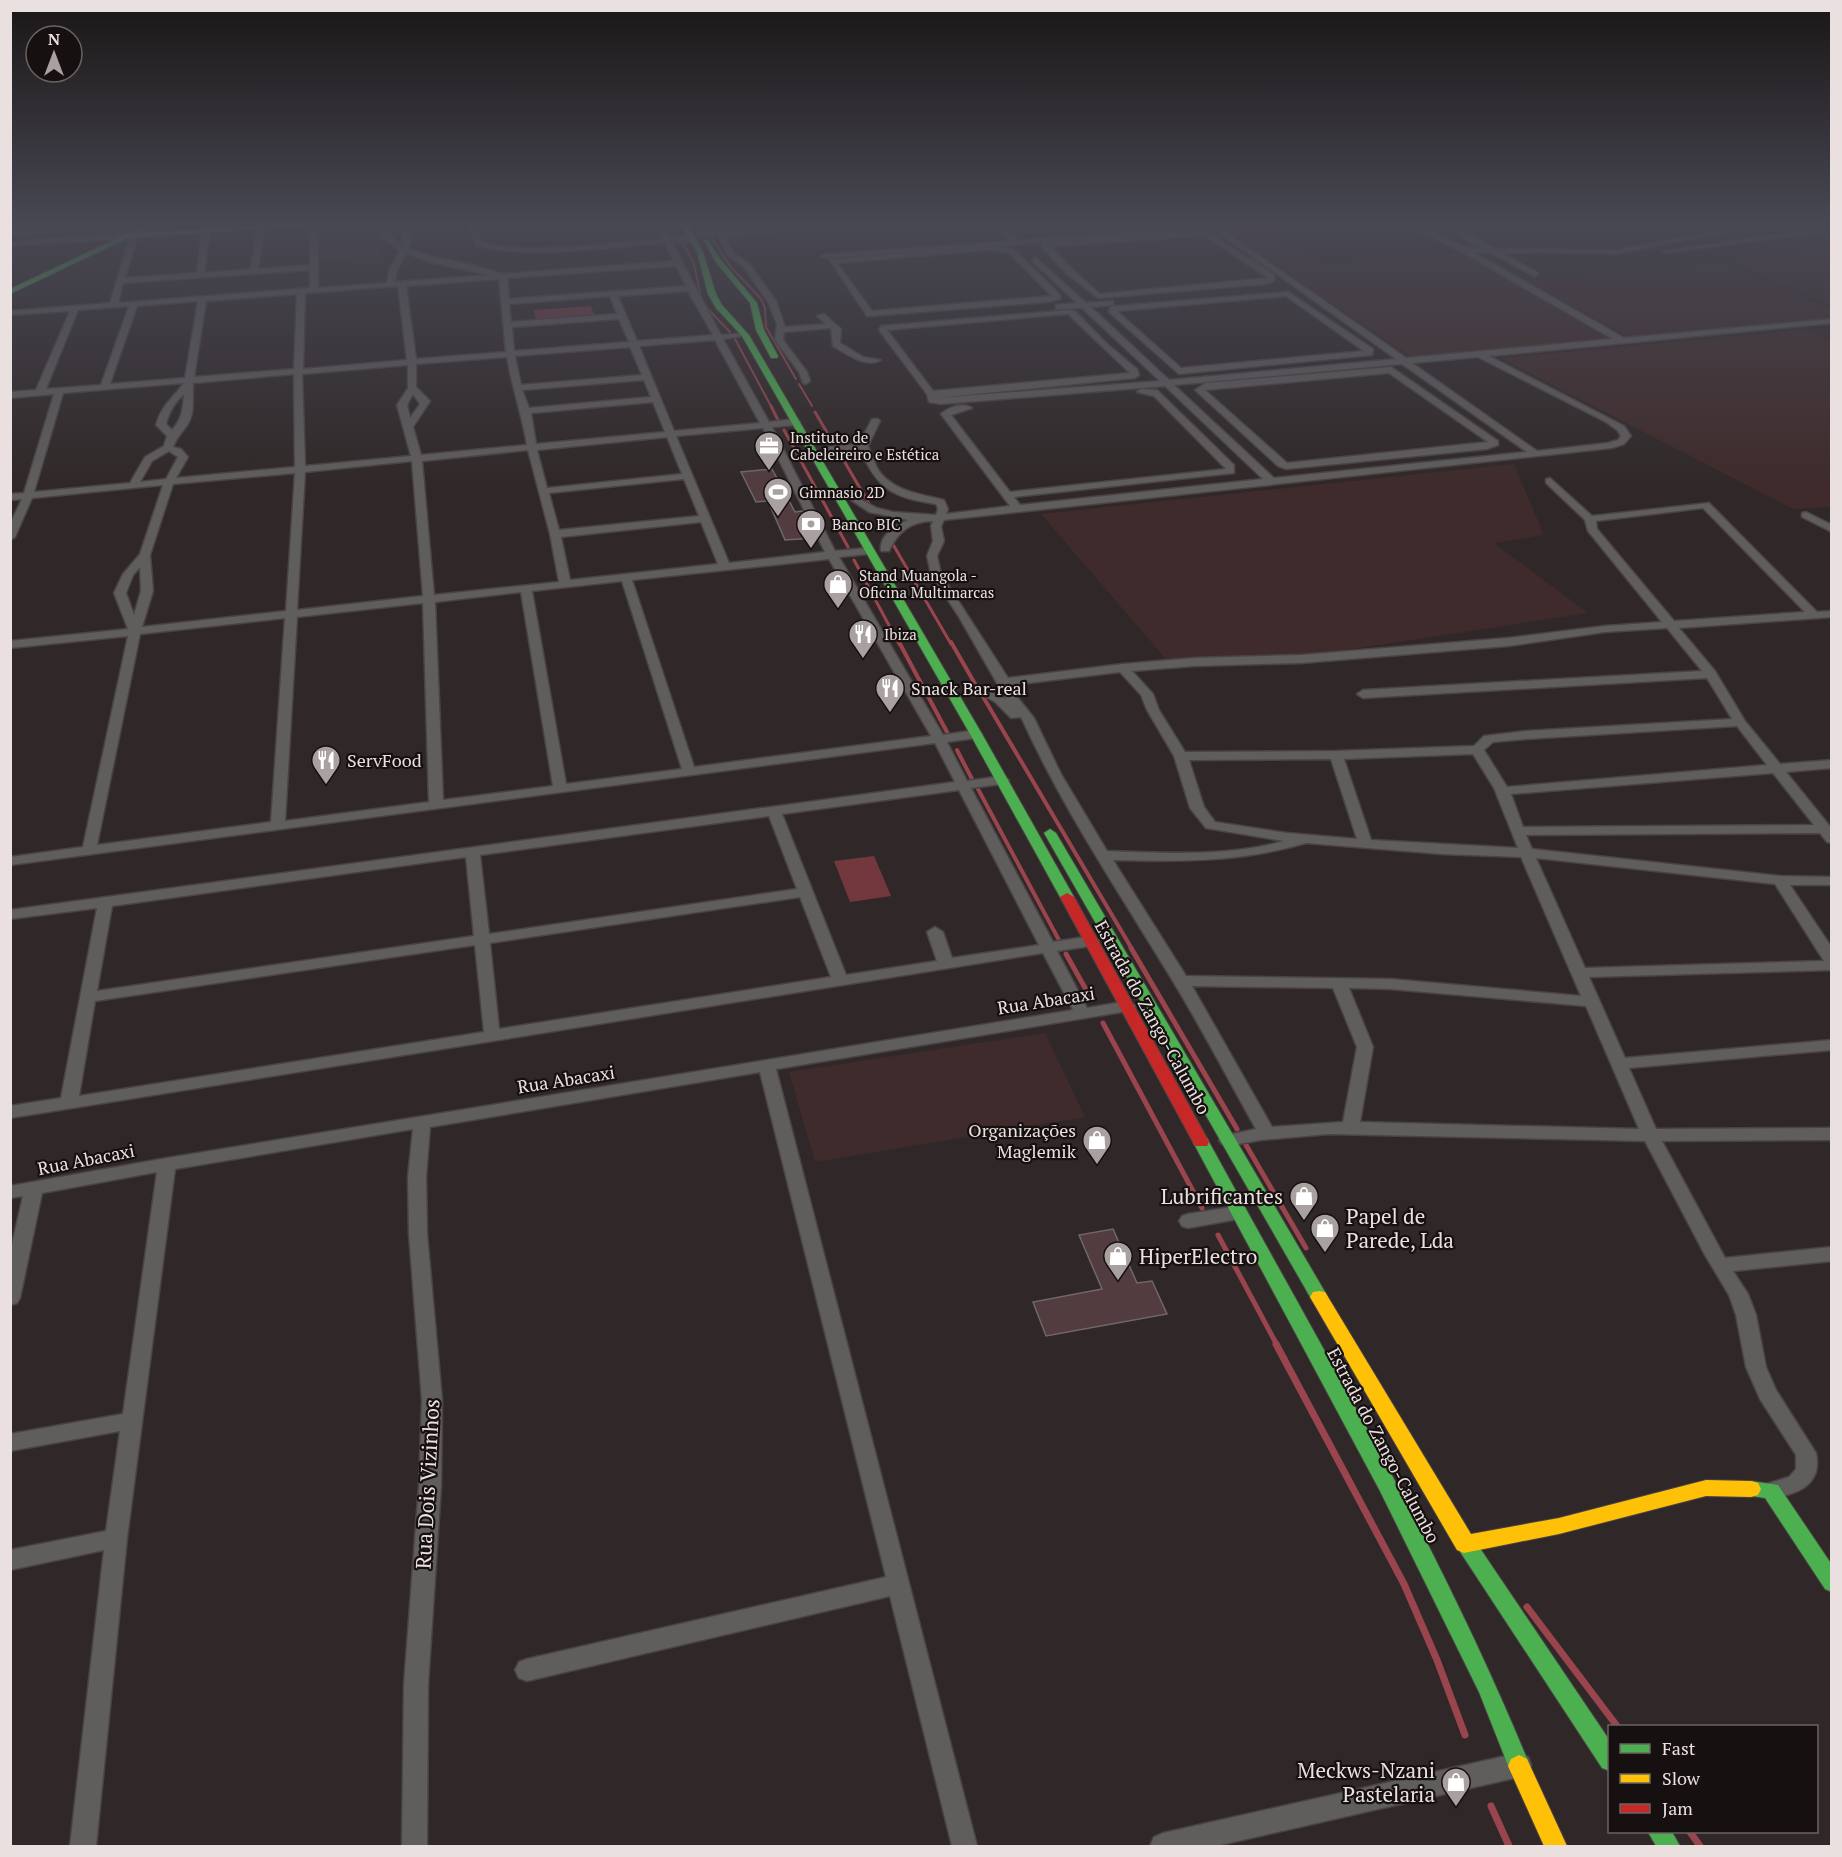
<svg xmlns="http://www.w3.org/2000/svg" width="1842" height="1857" font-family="'PT Serif',serif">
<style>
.built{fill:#3f2b2b}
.green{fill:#73383d}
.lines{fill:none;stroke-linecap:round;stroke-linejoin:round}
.stream-far4{stroke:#9a454e;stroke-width:2}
.stream-far3{stroke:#9a454e;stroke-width:3}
.stream-far2{stroke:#9a454e;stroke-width:4}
.stream-far1{stroke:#9a454e;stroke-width:5}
.stream{stroke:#9a454e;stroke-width:7}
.building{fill:#523c3f;stroke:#706868;stroke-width:1.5}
.street-casing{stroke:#494343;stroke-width:3}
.fast-casing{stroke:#494343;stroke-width:2}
.slow-casing{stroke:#494343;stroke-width:2}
.jam-casing{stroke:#494343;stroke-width:2}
.street{fill:#605d5d;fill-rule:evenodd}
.fast{fill:#4caf50;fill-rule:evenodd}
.slow{fill:#ffc107;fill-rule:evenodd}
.jam{fill:#c62828;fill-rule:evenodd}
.labels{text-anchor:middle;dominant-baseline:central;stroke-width:4.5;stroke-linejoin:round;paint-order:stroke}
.far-poi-label{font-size:15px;fill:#eae0e0;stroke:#171010;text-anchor:start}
.poi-label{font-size:18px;fill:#eae0e0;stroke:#171010;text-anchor:start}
.street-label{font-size:18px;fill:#eae0e0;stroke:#171010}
.near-poi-label{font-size:21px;fill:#eae0e0;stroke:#171010;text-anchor:end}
.near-street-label{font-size:21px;fill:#eae0e0;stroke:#171010}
</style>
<rect width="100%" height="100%" fill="#302828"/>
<g class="built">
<polygon points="1216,225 1255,225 1324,264 1461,253 1610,339 1413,358"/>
<polygon points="351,243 351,249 381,247 383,263 352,264 352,259 321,261 320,245"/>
<polygon points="1831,247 1831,305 1731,263"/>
<polygon points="1720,262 1831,309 1831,318 1632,338 1527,281"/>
<polygon points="1804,330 1831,342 1831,507 1793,509 1500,358"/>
<polygon points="1514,464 1544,535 1494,543 1588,613 1306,656 1166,659 1041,514"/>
<polygon points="1045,1033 1085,1117 815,1162 789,1072"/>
</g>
<g class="green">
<polygon points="591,306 594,315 536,320 534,310"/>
<polygon points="874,856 891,896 850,902 834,861"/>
</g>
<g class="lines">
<g class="stream-far4">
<polyline points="673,225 680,238"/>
<polyline points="704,225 708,232"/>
<polyline points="710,236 730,266 761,299 765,308 766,327 796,379"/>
<polyline points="683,243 694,264 701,298"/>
<polyline points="705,306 730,332"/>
<polyline points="735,339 772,408"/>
<polyline points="799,384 812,406"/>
</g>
<g class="stream-far3">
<polyline points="771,406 778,420"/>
<polyline points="815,412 835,446"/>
<polyline points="784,430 848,547"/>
<polyline points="840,454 871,507"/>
<polyline points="891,541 951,644"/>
<polyline points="854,560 899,644"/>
</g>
<g class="stream-far2">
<polyline points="899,642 947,732"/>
<polyline points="951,642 978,689"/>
<polyline points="982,695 1132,949"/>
<polyline points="957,750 973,781"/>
<polyline points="978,789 1060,942"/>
</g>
<g class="stream-far1">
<polyline points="1131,948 1237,1129"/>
<polyline points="1066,954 1089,995"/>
<polyline points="1103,1023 1202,1208"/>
<polyline points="1246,1145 1306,1248"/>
<polyline points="1218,1235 1277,1345"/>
</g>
<g class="stream">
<polyline points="1276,1344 1404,1584 1437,1660 1465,1735"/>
<polyline points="1527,1607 1617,1726"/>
<polyline points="1491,1806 1509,1846"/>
<polyline points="1690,1832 1700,1846"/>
</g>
</g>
<g class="building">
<polygon points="772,469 795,512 802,511 814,538 785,540 768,501 756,502 741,472"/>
<polygon points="1113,1229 1137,1283 1152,1281 1167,1314 1046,1336 1033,1302 1102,1289 1079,1235"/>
</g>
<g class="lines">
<g class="street-casing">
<g id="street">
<polygon points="93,225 121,225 10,235 10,231"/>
<path d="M310,225h8v63l69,-5 2,-13 11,-19 -19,-15 8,-11h7l-7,10 13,10v-20h7l2,18 -3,6c31,11 63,14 94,25l172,-13 -9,-18c-60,4 -130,17 -189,3l-8,-21h6l8,18c52,12 127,-1 181,-4l-6,-14h6l7,13 25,-1 -3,4 -20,2 49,92 24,-2 4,2 -26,4 46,83 26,-3 5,3 -5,3 -23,2 63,124 33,-3 5,3 -5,3 -29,3 104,178 33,-5 6,4 -6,4 -29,4 20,39 35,-5 7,4 -7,4 -31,4 82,154 38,-6 8,5 -8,5 -34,5 30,57 41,-7 8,5 -8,5 -352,58 201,777h-25l-62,-250 -363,85 -8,-3 -4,-8 4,-8 8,-3 359,-82 -126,-505 -330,55 -4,50 1,57 15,166 -1,86 -13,199 -1,161h-25l2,-161 15,-199 3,-86 -13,-166 -1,-57 5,-48 -238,40 -48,369 -31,308h-26l34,-296 -94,20v-20l96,-19 14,-100 -110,20v-17l113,-20 34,-242 -115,21 -22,105 -3,5 -7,2v-52l13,-57 -13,2v-12l157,-28 906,-148 -30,-57 -1033,165v-12l51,-8 36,-190 -87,11v-9l945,-128 -20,-39 -925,122v-8l73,-10 45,-211 -118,12v-7l118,-12 -14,-36 9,-19 17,-20 23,-69 -131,13 -17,39 -5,3v-16l12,-25 -12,1v-6l14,-1 30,-99 -44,4v-6l26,-2 34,-79 -60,4v-4l100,-8 21,-70 7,2 -13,43 72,-5 5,-42 4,-2 4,2 -6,42 47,-4 6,-41 4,-2 4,2 -7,41 52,-4zM406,253l27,10 57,12 -95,7 2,-12zM676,266l10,20 -177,13 -2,-21zM310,270v18l-192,15 5,-20zM499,279l7,73 -90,7 -10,-73zM398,286l9,74 -104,9 2,-76zM688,291l25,44 -76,6 -19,-45zM297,294l-3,75 -100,8 12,-76zM610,296l7,18 -106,8 -2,-18zM198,301l-13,77 -75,6 27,-78zM129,306l-28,79 -55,4 32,-79zM619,319l10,23 -115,9 -2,-24zM715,340l45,83 -86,8 -35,-85zM630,347l12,28 -121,10 -6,-29zM507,357c5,30 15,58 20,88l-106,10 -8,-28 17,-26 -14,-14v-23zM408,365v23l-11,17 14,51 -106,10 -3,-92zM294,374l1,93 -119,11 12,-21 -7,-8 -8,-2c4,-11 11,-16 16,-25 6,-12 3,-26 4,-39zM644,380l7,17 -122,11 -7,-18zM184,383c-11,15 -23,23 -28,42l11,11 -3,10 -19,11 -15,26 -96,9 29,-99zM184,394c-1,15 -2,25 -12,36l-6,-6c3,-12 8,-21 18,-30zM413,394l7,10 -10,14 -3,-13zM653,402l12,30 -129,12 -5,-31zM763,428l62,124 -96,11 -53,-127zM667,437l15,37 -135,14 -10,-38zM528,450l22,84 9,48 -125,13 -12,-134zM169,451l9,6 -12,22 -26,3 12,-21zM412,461l11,135 -126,14 8,-138zM295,473l-9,138 -144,16 11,-36 -3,-36 23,-71zM684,479l15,37 -140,14 -10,-37zM701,522l17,42 -148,16 -9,-43zM829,559l102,177 -237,31 -62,-187zM140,567l1,24 -7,24 -8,-22 7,-18zM622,581l60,188 -116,15 -34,-193zM521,592l32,194 -110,14 -8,-198zM423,603l6,199 -144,19 12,-204zM285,618l-14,204 -174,23 43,-211zM959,790l80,155 -87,13 -9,-26 -8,-5 -8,5 10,29 -91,14 -64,-161zM769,816l28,73 -308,45 -9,-79zM466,857l8,79 -377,55 15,-85zM800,897l31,80 -332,52 -9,-86zM475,945l9,87 -405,64 16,-95z"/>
<path d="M810,225h31l-4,2 -113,8 10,18 15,10 27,38 9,26 41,-3 -9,-8 7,-2 17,15 -1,14 23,14 18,3c-15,9 -34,-6 -48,-14l-2,-18 -47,4 -1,8 24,32 3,9 -4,3 -3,-1 -4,-11 -24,-32 2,-16 -9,-22 -25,-36 -15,-10 -10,-21 -17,1 -4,-2 4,-2z"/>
<path d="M991,225h7l21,15 199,-13 188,131 207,-19 -153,-88 -52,-26h8l48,22 17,1 -23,-12v-4h6l30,17 122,1 132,-25h12l-144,29 -80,-2 -33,2 34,18 1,2 -4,2 -43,-23 -18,-1 151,86 208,-19v4l-343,33 135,70 7,10 -7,8 -12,4 -668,72 -3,6 3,15 -7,15 4,18 67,104 115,-14 71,-6 107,-3 207,-17 97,-12 57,-4 -74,-91 -3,-11 -39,-37v-4l4,-1 42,38 117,-13 108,109 15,-1v6l-153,11 36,43 30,50 35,43 52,-4v8l-46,4 46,57v14l-5,-1 -7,-9 -294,2 6,14 248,27 52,1v8h-42l42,63v22l-243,7 36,81 207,-18v10l-203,18 27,61 176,-1v12l-170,1 63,117 107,-11v14l-99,10 15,23 8,21 10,52 10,23 40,63c5,23 -7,36 -29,42 -9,3 -15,5 -24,2l-3,-6 3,-6 26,-8 7,-8v-14l-36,-56 -14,-32 -10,-52 -7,-20 -24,-40 -60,-114 -316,-7 -68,6 -33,6 -6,-2 -3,-4 3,-4 34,-7c-28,-50 -55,-102 -85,-151 -52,-86 -107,-167 -149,-259l-2,-2 -9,1 -16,-16 -17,-10 6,-4 22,11 -47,-82 -28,-43 -4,-18 6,-15 -2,-15 2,-5c-22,0 -35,11 -44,30h-8c-2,-15 13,-25 27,-31l-39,-8 -18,-12 5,-3 21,11 16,4 43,3 2,-6 -2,-5c-43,-6 -59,-15 -76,-55l-32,4 -5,-3 5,-3 31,-3 13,-25h6l2,2 -12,25c3,7 6,15 9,22 14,23 43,26 67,32l4,9 -2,5 64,-8 -69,-92c8,-7 22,-12 31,-6l-21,7 59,77 216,-23 -72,-73 -17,-4 4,-3 16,1 77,75v8l-220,24 6,8 243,-26 -98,-93 -224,18 -12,-2 -2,-8 -48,-64 2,-4 187,-16 7,1 32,33 30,25 2,6 -4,3 -199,20 224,-17 -78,-73 -26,1v-4l21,-2 -45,-42 3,-4 51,46 27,-2v4l-22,2 78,73 227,-21 -181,-129 -10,1 70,44 -1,6 -9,3 -167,14 -31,-24 -25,-27v-4l149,-11 -199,14 22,3 46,46v4l-13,3 -177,14h-3l-38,-57 103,-8 -107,7 -4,-2 4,-2 185,-13zM1204,235l64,43 -168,16 -27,-24 -22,-23zM989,250l20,3 43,43 -180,15 -35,-48zM1068,314l62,59 -197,18 -46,-61zM1478,357l128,65 11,8 4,6 -3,4 -10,3 -71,8 -125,-88zM1402,364l125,88 -253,26 -100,-93zM1703,508l102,104 -131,9 -77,-92 -1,-8zM1667,628l35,43 -339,19 -6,4 6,4 344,-20 25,41 -206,12 -42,5 -10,10 -138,5 -151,1 -26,-42 -6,-16 -21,-23 62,-5 107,-3 207,-17 97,-14zM1120,672l21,23 6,15 27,46 16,52 16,20 78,13c-57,16 -119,12 -177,10l-46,-77 -27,-56 -16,-20 -6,-13zM1737,726l30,39 -260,22 -23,-37 9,-8 33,-3zM1473,754l21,34 24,60 -147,-8 -27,-81zM1331,759l26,80 -70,-6 -72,-11 -11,-15 -15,-47zM1773,773l41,52 -291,2 -12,-33zM1306,843l136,11 79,3 60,139 -191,-17 -204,-3 -73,-116c65,2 129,2 193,-17zM1536,858l239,26 49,77 -239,7zM1192,986l141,2 24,59 -14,75 -71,5zM1349,988l41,1 196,17 53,123 -279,-7 13,-75z"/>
<polygon points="1802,225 1811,225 1827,231 1666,253 1662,251 1813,230"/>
<polygon points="125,234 128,238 10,246 10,242"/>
<path d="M1288,292l85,57 -1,6 -193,19 -70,-62 1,-5 8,-1zM1286,296l78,55 -183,17 -64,-57z"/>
<path d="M1391,367l107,74v4l-11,4 -201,20 -8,-3 -83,-76 11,-7zM1389,373l99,69 -201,21 -82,-73z"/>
<polygon points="1806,512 1832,525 1832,532 1802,517 1802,513"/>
<polygon points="1238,1206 1244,1208 1247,1213 1244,1218 1188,1228 1182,1226 1179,1221 1182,1216 1188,1214"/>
<polygon points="1519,1753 1528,1757 1531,1765 1528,1773 1519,1777 1216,1846 1150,1846 1154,1837 1163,1833"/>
</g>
</g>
<g class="fast-casing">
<g id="fast">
<polygon points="284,225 314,225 128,238 10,294 10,289 137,229 142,230 137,233"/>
<polygon points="681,225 687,225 703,252 716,294 722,305 749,335 982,734 1074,897 1072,900 1067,901 1060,897 970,734 742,336 716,308 708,294 697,252"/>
<polygon points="704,240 708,240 720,259 757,303 764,330 778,356 777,358 771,358 756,330 750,303 715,261"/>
<polygon points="1050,829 1056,833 1325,1292 1328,1297 1325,1302 1319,1303 1313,1302 1044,833"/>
<path d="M1201,1137l6,1 2,4c112,205 233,408 321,624l-3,7 -8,4 -8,-4 -32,-81 -99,-201 -187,-349 2,-4z"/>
<polygon points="1751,1481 1778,1485 1832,1565 1832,1592 1825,1589 1765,1498 1744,1495 1741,1489 1744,1483"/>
<polygon points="1464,1533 1471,1535 1610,1741 1610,1771 1602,1768 1457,1547 1454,1541 1457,1535"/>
<polygon points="1648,1832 1672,1832 1680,1846 1656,1846"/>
</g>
</g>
<g class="slow-casing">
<g id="slow">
<polygon points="1319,1291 1325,1292 1471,1534 1559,1518 1706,1480 1751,1481 1758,1483 1761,1489 1758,1495 1751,1497 1706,1496 1559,1534 1464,1553 1457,1550 1310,1297 1313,1292"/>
<polygon points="1519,1755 1527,1759 1567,1846 1544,1846 1508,1766 1511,1759"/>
</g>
</g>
<g class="jam-casing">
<polygon id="jam" points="1067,893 1074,897 1209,1142 1207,1146 1195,1146 1193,1142 1060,897"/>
</g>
<use href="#street" class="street"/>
<use href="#fast" class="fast"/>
<use href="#slow" class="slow"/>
<use href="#jam" class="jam"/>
</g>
<linearGradient id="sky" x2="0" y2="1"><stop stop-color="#1a1616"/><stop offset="0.46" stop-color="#484853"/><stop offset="1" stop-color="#484853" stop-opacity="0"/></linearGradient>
<rect width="1842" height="485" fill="url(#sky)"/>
<defs>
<g id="office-pin" transform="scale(1.5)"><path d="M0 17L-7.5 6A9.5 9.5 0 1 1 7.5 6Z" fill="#a9a0a0" stroke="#171010"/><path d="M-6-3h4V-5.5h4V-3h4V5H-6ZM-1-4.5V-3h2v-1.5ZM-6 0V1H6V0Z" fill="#fff"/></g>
<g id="stadium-pin" transform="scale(1.5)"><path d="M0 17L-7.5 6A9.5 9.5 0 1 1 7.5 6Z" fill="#a9a0a0" stroke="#171010"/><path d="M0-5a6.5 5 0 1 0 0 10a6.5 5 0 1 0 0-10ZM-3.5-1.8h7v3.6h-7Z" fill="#fff"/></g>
<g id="bank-pin" transform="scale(1.5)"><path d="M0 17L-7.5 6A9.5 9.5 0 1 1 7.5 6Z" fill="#a9a0a0" stroke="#171010"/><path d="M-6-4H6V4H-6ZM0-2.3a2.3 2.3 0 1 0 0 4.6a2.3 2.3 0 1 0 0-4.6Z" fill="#fff"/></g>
<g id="shop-pin" transform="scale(1.5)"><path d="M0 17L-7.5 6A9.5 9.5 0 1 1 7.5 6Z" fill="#a9a0a0" stroke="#171010"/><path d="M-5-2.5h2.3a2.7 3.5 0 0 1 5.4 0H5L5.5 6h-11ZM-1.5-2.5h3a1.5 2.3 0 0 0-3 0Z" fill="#fff"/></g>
<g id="restaurant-pin" transform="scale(1.5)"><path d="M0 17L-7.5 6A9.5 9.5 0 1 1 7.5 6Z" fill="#a9a0a0" stroke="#171010"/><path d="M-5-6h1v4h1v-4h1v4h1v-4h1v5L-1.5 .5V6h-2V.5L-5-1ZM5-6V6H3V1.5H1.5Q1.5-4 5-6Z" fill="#fff"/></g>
</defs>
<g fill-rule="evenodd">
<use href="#office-pin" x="769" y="446"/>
<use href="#stadium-pin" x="778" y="492"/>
<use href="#bank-pin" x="811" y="524"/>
<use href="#shop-pin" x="838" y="584"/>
<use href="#restaurant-pin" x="863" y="634"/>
<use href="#restaurant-pin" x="890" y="688"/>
<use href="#restaurant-pin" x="326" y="760"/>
<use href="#shop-pin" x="1097" y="1140"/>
<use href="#shop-pin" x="1304" y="1196"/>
<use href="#shop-pin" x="1325" y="1228"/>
<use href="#shop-pin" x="1118" y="1256"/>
<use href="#shop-pin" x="1456" y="1782"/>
</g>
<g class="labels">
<g class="far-poi-label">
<text x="790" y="437">Instituto de<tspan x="790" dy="17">Cabeleireiro e Estética</tspan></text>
<text x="799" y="492">Gimnasio 2D</text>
<text x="832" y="524">Banco BIC</text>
<text x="859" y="575">Stand Muangola -<tspan x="859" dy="17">Oficina Multimarcas</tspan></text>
<text x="884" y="634">Ibiza</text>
</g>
<g class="poi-label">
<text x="911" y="688">Snack Bar-real</text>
<text x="347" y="760">ServFood</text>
<text x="1076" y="1130" text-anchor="end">Organizações<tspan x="1076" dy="21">Maglemik</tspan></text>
</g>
<g class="street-label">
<text transform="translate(1046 1000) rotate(-9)">Rua Abacaxi</text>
<text transform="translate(1153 1017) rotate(61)">Estrada do Zango-Calumbo</text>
<text transform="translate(566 1079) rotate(-9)">Rua Abacaxi</text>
<text transform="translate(86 1159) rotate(-11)">Rua Abacaxi</text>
<text transform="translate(1384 1445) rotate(62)">Estrada do Zango-Calumbo</text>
</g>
<g class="near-poi-label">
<text x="1283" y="1196">Lubrificantes</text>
<text x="1346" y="1216" text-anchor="start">Papel de<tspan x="1346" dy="24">Parede, Lda</tspan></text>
<text x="1139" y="1256" text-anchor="start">HiperElectro</text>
<text x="1435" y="1770">Meckws-Nzani<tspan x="1435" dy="24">Pastelaria</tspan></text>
</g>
<g class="near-street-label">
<text transform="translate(427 1484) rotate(-87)">Rua Dois Vizinhos</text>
</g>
</g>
<rect width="1842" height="1857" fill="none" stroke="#eae0e0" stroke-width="24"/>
<rect x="1608" y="1725" width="210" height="108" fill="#171010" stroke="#6b6363" stroke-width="1.5"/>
<rect x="1620" y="1744" width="30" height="9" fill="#4caf50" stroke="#6b6363" stroke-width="1.5"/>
<text x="1662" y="1755" font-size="18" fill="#eae0e0">Fast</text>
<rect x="1620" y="1774" width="30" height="9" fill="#ffc107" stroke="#6b6363" stroke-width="1.5"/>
<text x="1662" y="1785" font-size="18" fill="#eae0e0">Slow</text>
<rect x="1620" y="1804" width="30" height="9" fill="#c62828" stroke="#6b6363" stroke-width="1.5"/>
<text x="1662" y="1815" font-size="18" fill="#eae0e0">Jam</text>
<g transform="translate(54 54)"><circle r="28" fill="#171010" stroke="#6b6363" stroke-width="1.5"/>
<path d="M0-4.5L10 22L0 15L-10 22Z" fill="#a9a0a0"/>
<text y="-9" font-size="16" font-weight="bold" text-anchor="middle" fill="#eae0e0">N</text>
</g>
</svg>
